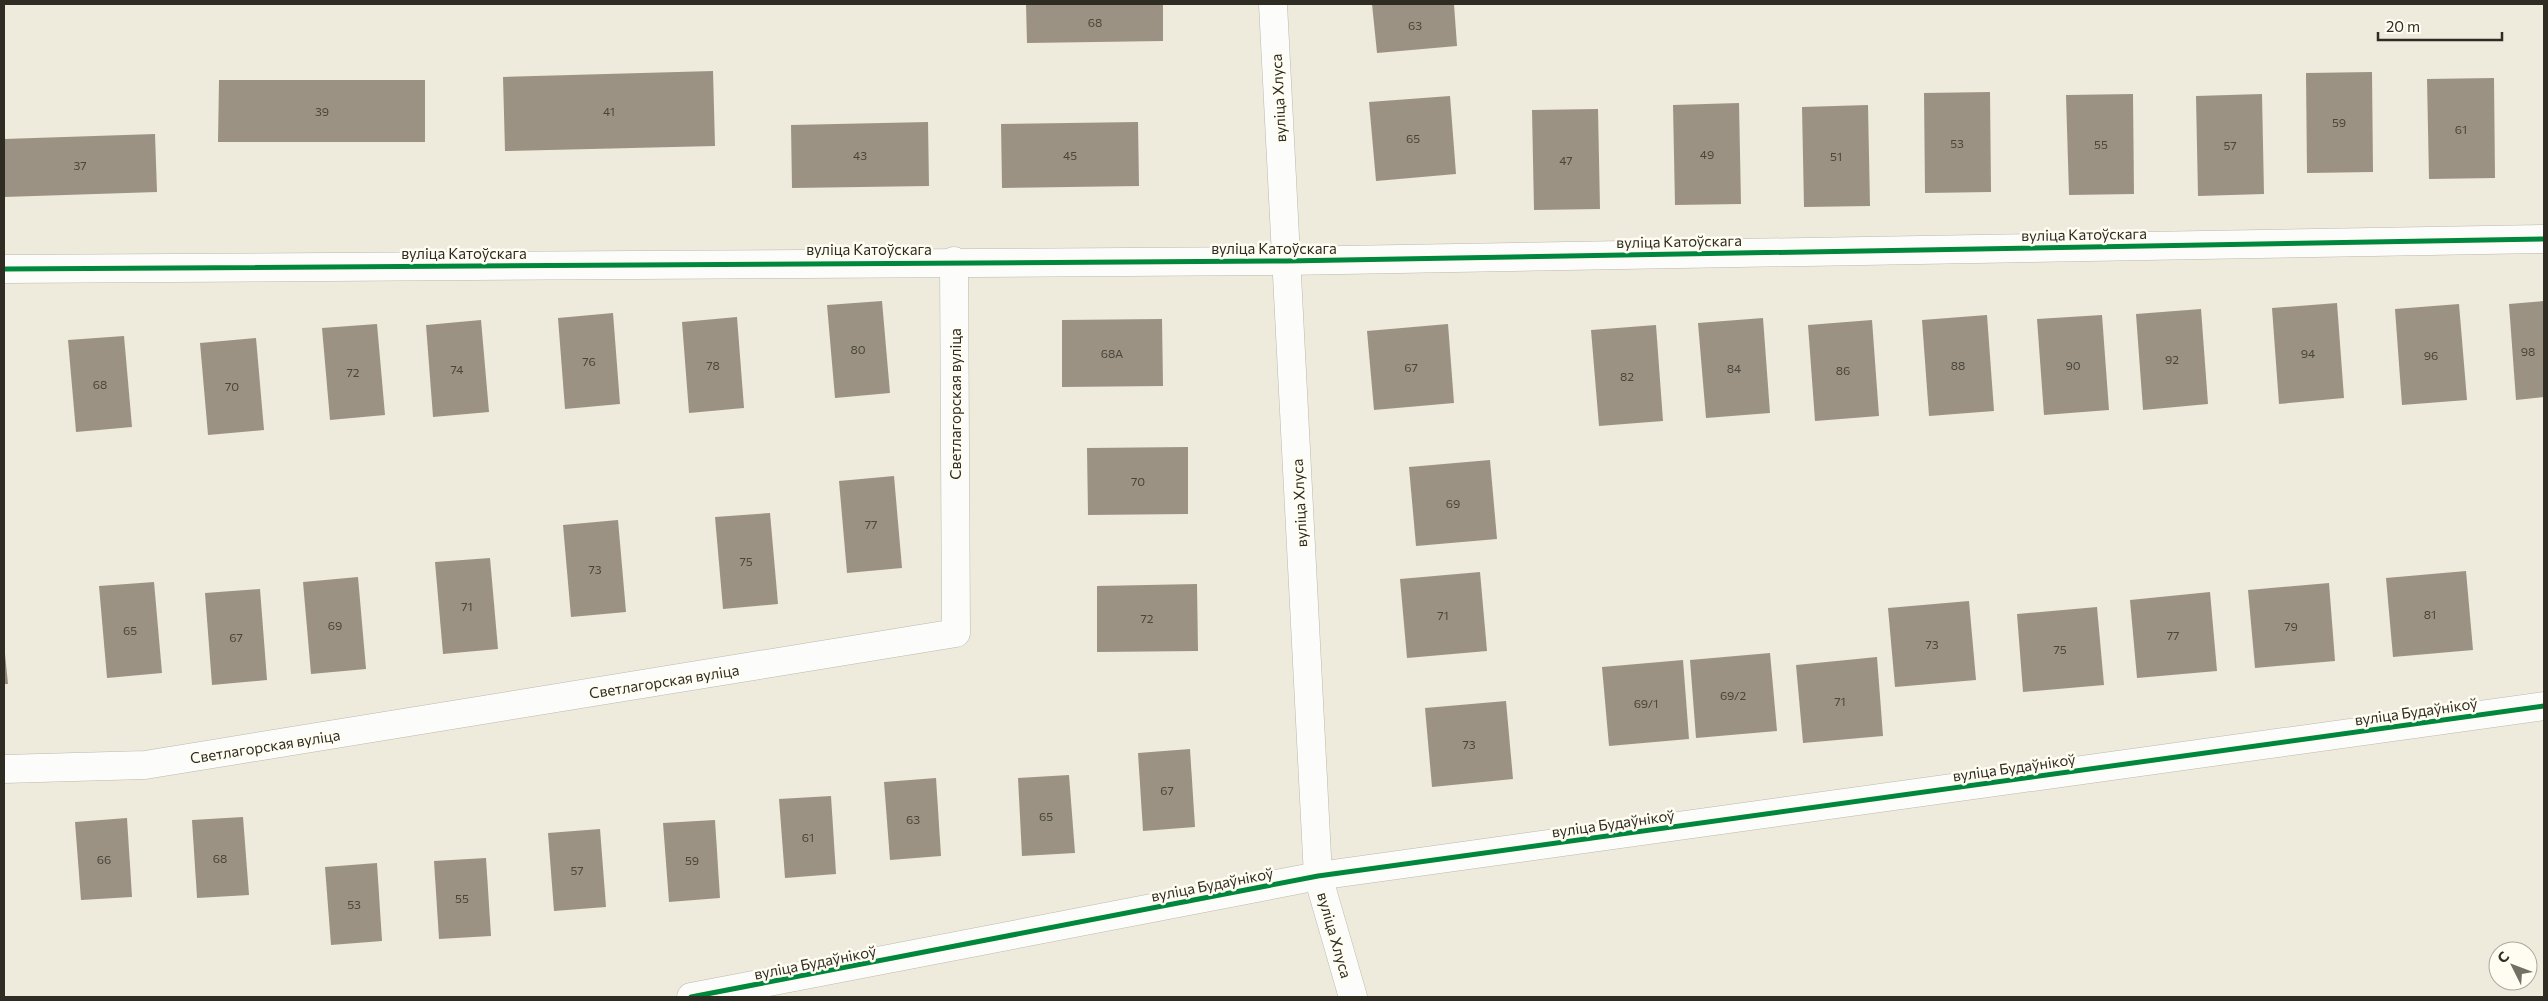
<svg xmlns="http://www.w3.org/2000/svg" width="2548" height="1001" font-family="Commissioner,sans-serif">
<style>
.building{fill:#9c9283}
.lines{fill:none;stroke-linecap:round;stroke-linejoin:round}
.minor-casing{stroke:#bbb8ad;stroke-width:29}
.minor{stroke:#fcfcfa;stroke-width:28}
.cycleway-casing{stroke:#fffdf2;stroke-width:8}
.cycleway{stroke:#00873e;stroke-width:5}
.labels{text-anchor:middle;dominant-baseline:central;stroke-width:5;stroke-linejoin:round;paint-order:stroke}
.number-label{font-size:12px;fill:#4a463b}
.street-label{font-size:15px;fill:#2f2d23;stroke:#fffdf2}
</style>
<rect width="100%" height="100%" fill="#eeebdc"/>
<g class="building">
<polygon points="1026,4 1163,4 1163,41 1027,43"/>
<polygon points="1372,4 1454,4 1457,46 1377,53"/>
<polygon points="713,71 715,146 505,151 503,77"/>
<polygon points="2372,72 2373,172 2307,173 2306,73"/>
<polygon points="2494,78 2495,178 2429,179 2427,79"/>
<polygon points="219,80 425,80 425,142 218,142"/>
<polygon points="1990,92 1991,192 1925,193 1924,93"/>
<polygon points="2133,94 2134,194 2069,195 2066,95"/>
<polygon points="2262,94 2264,194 2198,196 2196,96"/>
<polygon points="1450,96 1456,174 1376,181 1369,102"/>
<polygon points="1739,103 1741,204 1675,205 1673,105"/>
<polygon points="1868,105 1870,206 1804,207 1802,107"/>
<polygon points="1598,109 1600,209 1534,210 1532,110"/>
<polygon points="928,122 929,186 792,188 791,125"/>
<polygon points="1138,122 1139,186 1002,188 1001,124"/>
<polygon points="155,134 157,192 4,197 4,139"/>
<polygon points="882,301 890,393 835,398 827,305"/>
<polygon points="2544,301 2544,397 2516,400 2509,304"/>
<polygon points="2337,303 2344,398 2279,404 2272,308"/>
<polygon points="2459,304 2467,400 2402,405 2395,309"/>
<polygon points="2201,309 2208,404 2143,410 2136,314"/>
<polygon points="613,313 620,404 565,409 558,318"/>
<polygon points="1987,315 1994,411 1929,416 1922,320"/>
<polygon points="2102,315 2109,410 2044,415 2037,319"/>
<polygon points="737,317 744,408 689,413 682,322"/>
<polygon points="1763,318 1770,413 1706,418 1698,323"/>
<polygon points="1162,319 1163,386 1062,387 1062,320"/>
<polygon points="481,320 489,412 433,417 426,325"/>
<polygon points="1872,320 1879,416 1815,421 1808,325"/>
<polygon points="377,324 385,415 330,420 322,328"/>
<polygon points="1448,324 1454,403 1374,410 1367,331"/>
<polygon points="1656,325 1663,421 1599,426 1591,330"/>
<polygon points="124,336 132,427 76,432 68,340"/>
<polygon points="256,338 264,430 208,435 200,343"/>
<polygon points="1188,447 1188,514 1088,515 1087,448"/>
<polygon points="1490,460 1497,539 1416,546 1409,467"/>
<polygon points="894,476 902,568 847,573 839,481"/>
<polygon points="770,513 778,604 723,609 715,517"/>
<polygon points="618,520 626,612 571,617 563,525"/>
<polygon points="490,558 498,649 443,654 435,562"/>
<polygon points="2466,571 2473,650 2393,657 2386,578"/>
<polygon points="1480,572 1487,651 1407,658 1400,579"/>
<polygon points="358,577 366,669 311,674 303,582"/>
<polygon points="154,582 162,673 107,678 99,586"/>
<polygon points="2329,583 2335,661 2255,668 2248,590"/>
<polygon points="1197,584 1198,651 1097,652 1097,586"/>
<polygon points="260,589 267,680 212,685 205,593"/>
<polygon points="2210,592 2217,671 2137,678 2130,600"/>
<polygon points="1969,601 1976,680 1895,687 1888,608"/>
<polygon points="2097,607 2104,685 2023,692 2017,614"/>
<polygon points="4,644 8,684 4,684"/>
<polygon points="1770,653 1777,731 1696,738 1690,660"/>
<polygon points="1877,657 1883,736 1803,743 1796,665"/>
<polygon points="1683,660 1689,739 1609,746 1602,667"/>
<polygon points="1506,701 1513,779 1432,787 1425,708"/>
<polygon points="1190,749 1195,827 1143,831 1138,753"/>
<polygon points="1069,775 1075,853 1022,856 1018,778"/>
<polygon points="936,778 941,856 890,860 884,782"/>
<polygon points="831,796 836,874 785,878 779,799"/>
<polygon points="243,817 249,895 197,898 192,820"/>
<polygon points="127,818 132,897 81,900 75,822"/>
<polygon points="715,820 720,898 669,902 663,823"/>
<polygon points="600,829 606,907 554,911 548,833"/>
<polygon points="486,858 491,936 439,939 434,861"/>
<polygon points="377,863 382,941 331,945 325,867"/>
</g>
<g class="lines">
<g class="minor-casing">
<g id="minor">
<polyline points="1273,4 1318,876 1353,997"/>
<polyline points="4,269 1286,261 2544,239"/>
<polyline points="4,769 145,765 956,633 954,261"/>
<polyline points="691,997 1318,876 2544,706"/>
</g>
</g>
<use href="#minor" class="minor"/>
<g class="cycleway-casing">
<g id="cycleway">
<polyline points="4,269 1286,261 2544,239"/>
<polyline points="691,997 1318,876 2544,706"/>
</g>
</g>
<use href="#cycleway" class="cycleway"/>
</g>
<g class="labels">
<g class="number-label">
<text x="1095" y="22">68</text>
<text x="1415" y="25">63</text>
<text x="322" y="111">39</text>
<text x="609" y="111">41</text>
<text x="2339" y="122">59</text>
<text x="2461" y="129">61</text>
<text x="1413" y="138">65</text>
<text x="1957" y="143">53</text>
<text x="2101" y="144">55</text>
<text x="2230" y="145">57</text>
<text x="1707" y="154">49</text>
<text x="860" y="155">43</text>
<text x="1070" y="155">45</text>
<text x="1836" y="156">51</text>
<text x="1566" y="160">47</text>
<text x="80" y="165">37</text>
<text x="858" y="349">80</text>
<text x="2528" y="351">98</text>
<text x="1112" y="353">68А</text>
<text x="2308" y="353">94</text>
<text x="2431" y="355">96</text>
<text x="2172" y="359">92</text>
<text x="589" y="361">76</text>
<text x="713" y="365">78</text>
<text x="1958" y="365">88</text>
<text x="2073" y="365">90</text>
<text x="1411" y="367">67</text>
<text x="1734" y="368">84</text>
<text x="457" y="369">74</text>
<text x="1843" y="370">86</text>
<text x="353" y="372">72</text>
<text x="1627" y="376">82</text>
<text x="100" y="384">68</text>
<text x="232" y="386">70</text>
<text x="1138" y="481">70</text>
<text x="1453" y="503">69</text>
<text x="871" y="524">77</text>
<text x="746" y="561">75</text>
<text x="595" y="569">73</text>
<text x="467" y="606">71</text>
<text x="2430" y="614">81</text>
<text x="1443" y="615">71</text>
<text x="1147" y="618">72</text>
<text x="335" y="625">69</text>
<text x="2291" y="626">79</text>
<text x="130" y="630">65</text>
<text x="2173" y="635">77</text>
<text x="236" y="637">67</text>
<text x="1932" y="644">73</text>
<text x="2060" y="649">75</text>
<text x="1733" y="695">69/2</text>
<text x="1840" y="701">71</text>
<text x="1646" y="703">69/1</text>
<text x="1469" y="744">73</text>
<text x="1167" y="790">67</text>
<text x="1046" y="816">65</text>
<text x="913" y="819">63</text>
<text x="808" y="837">61</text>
<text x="220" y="858">68</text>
<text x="104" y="859">66</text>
<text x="692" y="860">59</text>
<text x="577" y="870">57</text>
<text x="462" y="898">55</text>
<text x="354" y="904">53</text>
</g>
<g class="street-label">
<text transform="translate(1278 98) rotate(-93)">вуліца Хлуса</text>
<text transform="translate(2084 234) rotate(-1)">вуліца Катоўскага</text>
<text transform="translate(1679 241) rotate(-1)">вуліца Катоўскага</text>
<text x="1274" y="248">вуліца Катоўскага</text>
<text x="869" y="249">вуліца Катоўскага</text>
<text x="464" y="253">вуліца Катоўскага</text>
<text transform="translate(955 404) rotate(-90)">Светлагорская вуліца</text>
<text transform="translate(1299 503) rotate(-93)">вуліца Хлуса</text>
<text transform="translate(664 681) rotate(-9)">Светлагорская вуліца</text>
<text transform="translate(2416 711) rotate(-8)">вуліца Будаўнікоў</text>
<text transform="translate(265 746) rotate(-9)">Светлагорская вуліца</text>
<text transform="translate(2014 767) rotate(-8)">вуліца Будаўнікоў</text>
<text transform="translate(1613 823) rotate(-8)">вуліца Будаўнікоў</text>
<text transform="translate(1212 884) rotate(-11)">вуліца Будаўнікоў</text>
<text transform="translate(1335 935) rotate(74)">вуліца Хлуса</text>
<text transform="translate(815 962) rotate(-11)">вуліца Будаўнікоў</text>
</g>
</g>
<rect width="2548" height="1001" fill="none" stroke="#2f2d23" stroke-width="10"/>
<g transform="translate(2513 966) rotate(312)"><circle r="24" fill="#fffdf2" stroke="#acaa9f"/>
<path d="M0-4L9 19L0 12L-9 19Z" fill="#727064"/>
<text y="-8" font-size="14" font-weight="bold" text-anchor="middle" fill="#2f2d23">С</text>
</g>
<path d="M2378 32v8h124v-8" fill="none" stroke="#2f2d23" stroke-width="2.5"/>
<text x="2386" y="32" font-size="15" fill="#2f2d23" stroke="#fffdf2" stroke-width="4" paint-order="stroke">20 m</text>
</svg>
